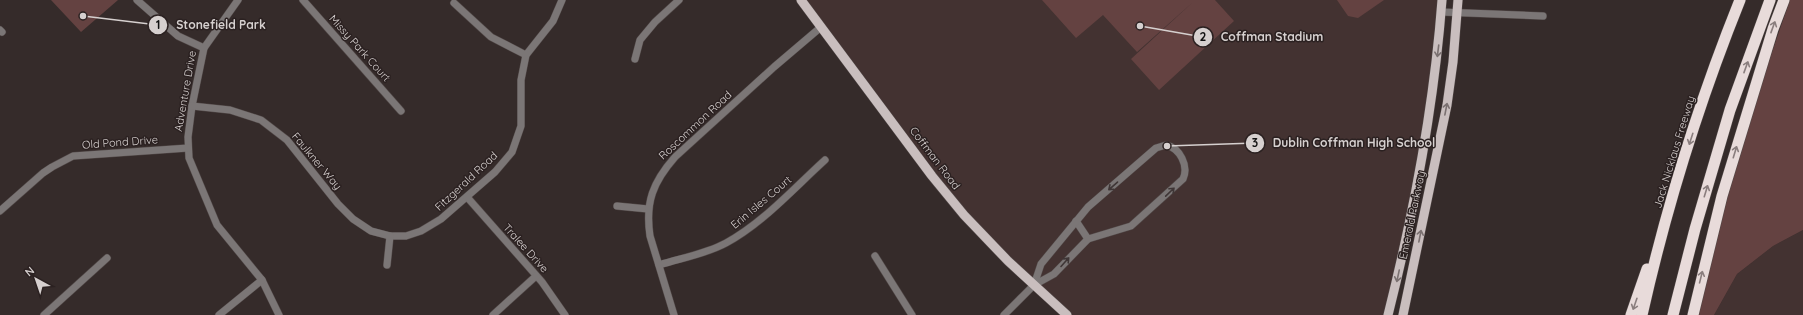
<svg xmlns="http://www.w3.org/2000/svg" width="1803" height="315" font-family="Quicksand,sans-serif">
<style>
.built{fill:#433231}
.green{fill:#644241}
.lines{fill:none;stroke-linecap:round;stroke-linejoin:round}
.minor-casing{stroke:#524948;stroke-width:8}
.major-casing{stroke:#524948;stroke-width:10}
.highway-casing{stroke:#524948;stroke-width:12}
.minor{stroke:#7b7676;stroke-width:7}
.major{stroke:#c9bebe;stroke-width:9}
.highway{stroke:#e8dbda;stroke-width:11}
.oneway{stroke:#8a7e7e}
.oneway2{stroke:#7a7070}
.oneway3{stroke:#3f3636}
.labels{text-anchor:middle;dominant-baseline:central;stroke-width:3;stroke-linejoin:round;paint-order:stroke}
.street-label{font-size:11px;fill:#d6d0cf;stroke:#2b2121}
.leader{fill:none;stroke:#d6d0cf;stroke-width:1.5}
.callout-dot{fill:#d6d0cf;stroke:#2b2121;stroke-width:1.5}
.mark-label{font-size:12px;text-anchor:middle;font-weight:bold;fill:#111}
.callout-label{font-size:12px;text-anchor:middle;font-weight:bold;fill:#d6d0cf;stroke:#2b2121;stroke-width:3;stroke-linejoin:round;paint-order:stroke}
</style>
<rect width="100%" height="100%" fill="#352b2a"/>
<g class="built">
<polygon points="801,0 1442,0 1439,41 1388,315 1067,315 983,236"/>
<polygon points="1803,230 1803,315 1714,315 1737,274 1773,246"/>
</g>
<g class="green">
<polygon points="51,0 118,0 81,32"/>
<polygon points="1042,0 1215,0 1234,21 1159,90 1131,59 1193,2 1137,52 1103,15 1076,38"/>
<polygon points="1337,0 1384,0 1358,18 1348,16"/>
<polygon points="1790,0 1803,0 1803,230 1773,246 1737,274 1714,315 1697,315 1713,245 1748,121"/>
</g>
<g class="lines">
<g class="minor-casing">
<g id="minor">
<polyline points="137,0 178,36 204,48"/>
<polyline points="238,0 204,48 192,106 188,137 189,158 217,225 262,280 279,315"/>
<polyline points="303,0 401,111"/>
<polyline points="454,3 491,37 526,55"/>
<polyline points="1441,12 1543,16"/>
<polyline points="0,30 2,32"/>
<polyline points="635,59 640,40 655,22 679,0"/>
<polyline points="192,106 230,110 261,120 287,140 338,204 353,219 371,231 390,236 406,236 421,231 441,219 495,172 512,152 521,126 521,80 526,55 553,21 562,0"/>
<polyline points="467,197 542,282 565,315"/>
<polyline points="617,206 648,209"/>
<polyline points="0,211 43,173 52,167 73,156 188,148"/>
<polyline points="1076,221 1088,239"/>
<polyline points="875,256 912,315"/>
<polyline points="387,265 390,236"/>
<path d="M659,265c22,-7 47,-11 67,-22 37,-20 68,-55 99,-83"/>
<polyline points="44,315 107,258"/>
<polyline points="219,315 262,280"/>
<polyline points="493,315 536,276"/>
<path d="M674,315l-24,-79c-5,-34 3,-54 25,-79l99,-90 47,-40"/>
<path d="M1004,315l30,-30 20,-11 34,-35 43,-13 52,-47c6,-13 -3,-31 -17,-34l-10,3 -68,59 -47,57 -7,21"/>
</g>
</g>
<g class="major-casing">
<g id="major">
<polyline points="801,0 932,176 964,215 1008,261 1067,315"/>
<path d="M1388,315c26,-103 46,-209 54,-315"/>
<polyline points="1403,315 1447,105 1453,62 1458,0"/>
</g>
</g>
<g class="highway-casing">
<g id="highway">
<polyline points="1631,315 1647,269"/>
<path d="M1642,315c24,-107 57,-213 98,-315"/>
<polyline points="1673,315 1695,229 1730,110 1770,0"/>
<polyline points="1693,315 1722,196 1773,29 1784,0"/>
</g>
</g>
<use href="#minor" class="minor"/>
<use href="#major" class="major"/>
<use href="#highway" class="highway"/>
</g>
<defs><path id="oneway-shaft" d="M-6 0H5M1.5-3L5.5 0L1.5 3" fill="none" stroke-width="1.6" stroke-linecap="round" stroke-linejoin="round"/></defs>
<g class="oneway">
<use href="#oneway-shaft" transform="translate(1773 27) rotate(-70)"/>
<use href="#oneway-shaft" transform="translate(1746 67) rotate(-70)"/>
<use href="#oneway-shaft" transform="translate(1691 139) rotate(108)"/>
<use href="#oneway-shaft" transform="translate(1735 152) rotate(-73)"/>
<use href="#oneway-shaft" transform="translate(1706 191) rotate(-73)"/>
<use href="#oneway-shaft" transform="translate(1701 277) rotate(-76)"/>
<use href="#oneway-shaft" transform="translate(1635 304) rotate(109)"/>
</g>
<g class="oneway2">
<use href="#oneway-shaft" transform="translate(1438 51) rotate(97)"/>
<use href="#oneway-shaft" transform="translate(1446 109) rotate(-79)"/>
<use href="#oneway-shaft" transform="translate(1420 236) rotate(-79)"/>
<use href="#oneway-shaft" transform="translate(1398 276) rotate(102)"/>
</g>
<g class="oneway3">
<use href="#oneway-shaft" transform="translate(1113 186) rotate(139)"/>
<use href="#oneway-shaft" transform="translate(1170 192) rotate(-44)"/>
<use href="#oneway-shaft" transform="translate(1065 262) rotate(-48)"/>
</g>
<g class="labels">
<g class="street-label">
<text transform="translate(360 48) rotate(48)">Missy Park Court</text>
<text transform="translate(185 91) rotate(-80)">Adventure Drive</text>
<text transform="translate(695 125) rotate(-43)">Roscommon Road</text>
<text transform="translate(120 142) rotate(-4)">Old Pond Drive</text>
<text transform="translate(1674 152) rotate(-73)">Jack Nicklaus Freeway</text>
<text transform="translate(935 158) rotate(53)">Coffman Road</text>
<text transform="translate(317 161) rotate(50)">Faulkner Way</text>
<text transform="translate(466 181) rotate(-43)">Fitzgerald Road</text>
<text transform="translate(761 202) rotate(-40)">Erin Isles Court</text>
<text transform="translate(1412 215) rotate(-78)">Emerald Parkway</text>
<text transform="translate(526 248) rotate(48)">Tralee Drive</text>
</g>
</g>
<path class="leader" d="M83 16L158 25M1140 26L1203 37M1167 146L1255 143"/>
<g class="callout-dot">
<circle cx="83" cy="16" r="4"/>
<circle cx="1140" cy="26" r="4"/>
<circle cx="1167" cy="146" r="4"/>
<circle cx="158" cy="25" r="10"/>
<circle cx="1203" cy="37" r="10"/>
<circle cx="1255" cy="143" r="10"/>
</g>
<g class="mark-label">
<text x="158" y="29">1</text>
<text x="1203" y="41">2</text>
<text x="1255" y="147">3</text>
</g>
<g class="callout-label">
<text x="221" y="29">Stonefield Park</text>
<text x="1272" y="41">Coffman Stadium</text>
<text x="1354" y="147">Dublin Coffman High School</text>
</g>
<g transform="translate(36 279) rotate(320)" stroke="#2b2121" stroke-width="3" paint-order="stroke">
<path d="M0-3L7 15L0 10L-7 15Z" fill="#d6d0cf"/>
<text y="-6" font-size="11" font-weight="bold" text-anchor="middle" fill="#d6d0cf">N</text>
</g>
</svg>
